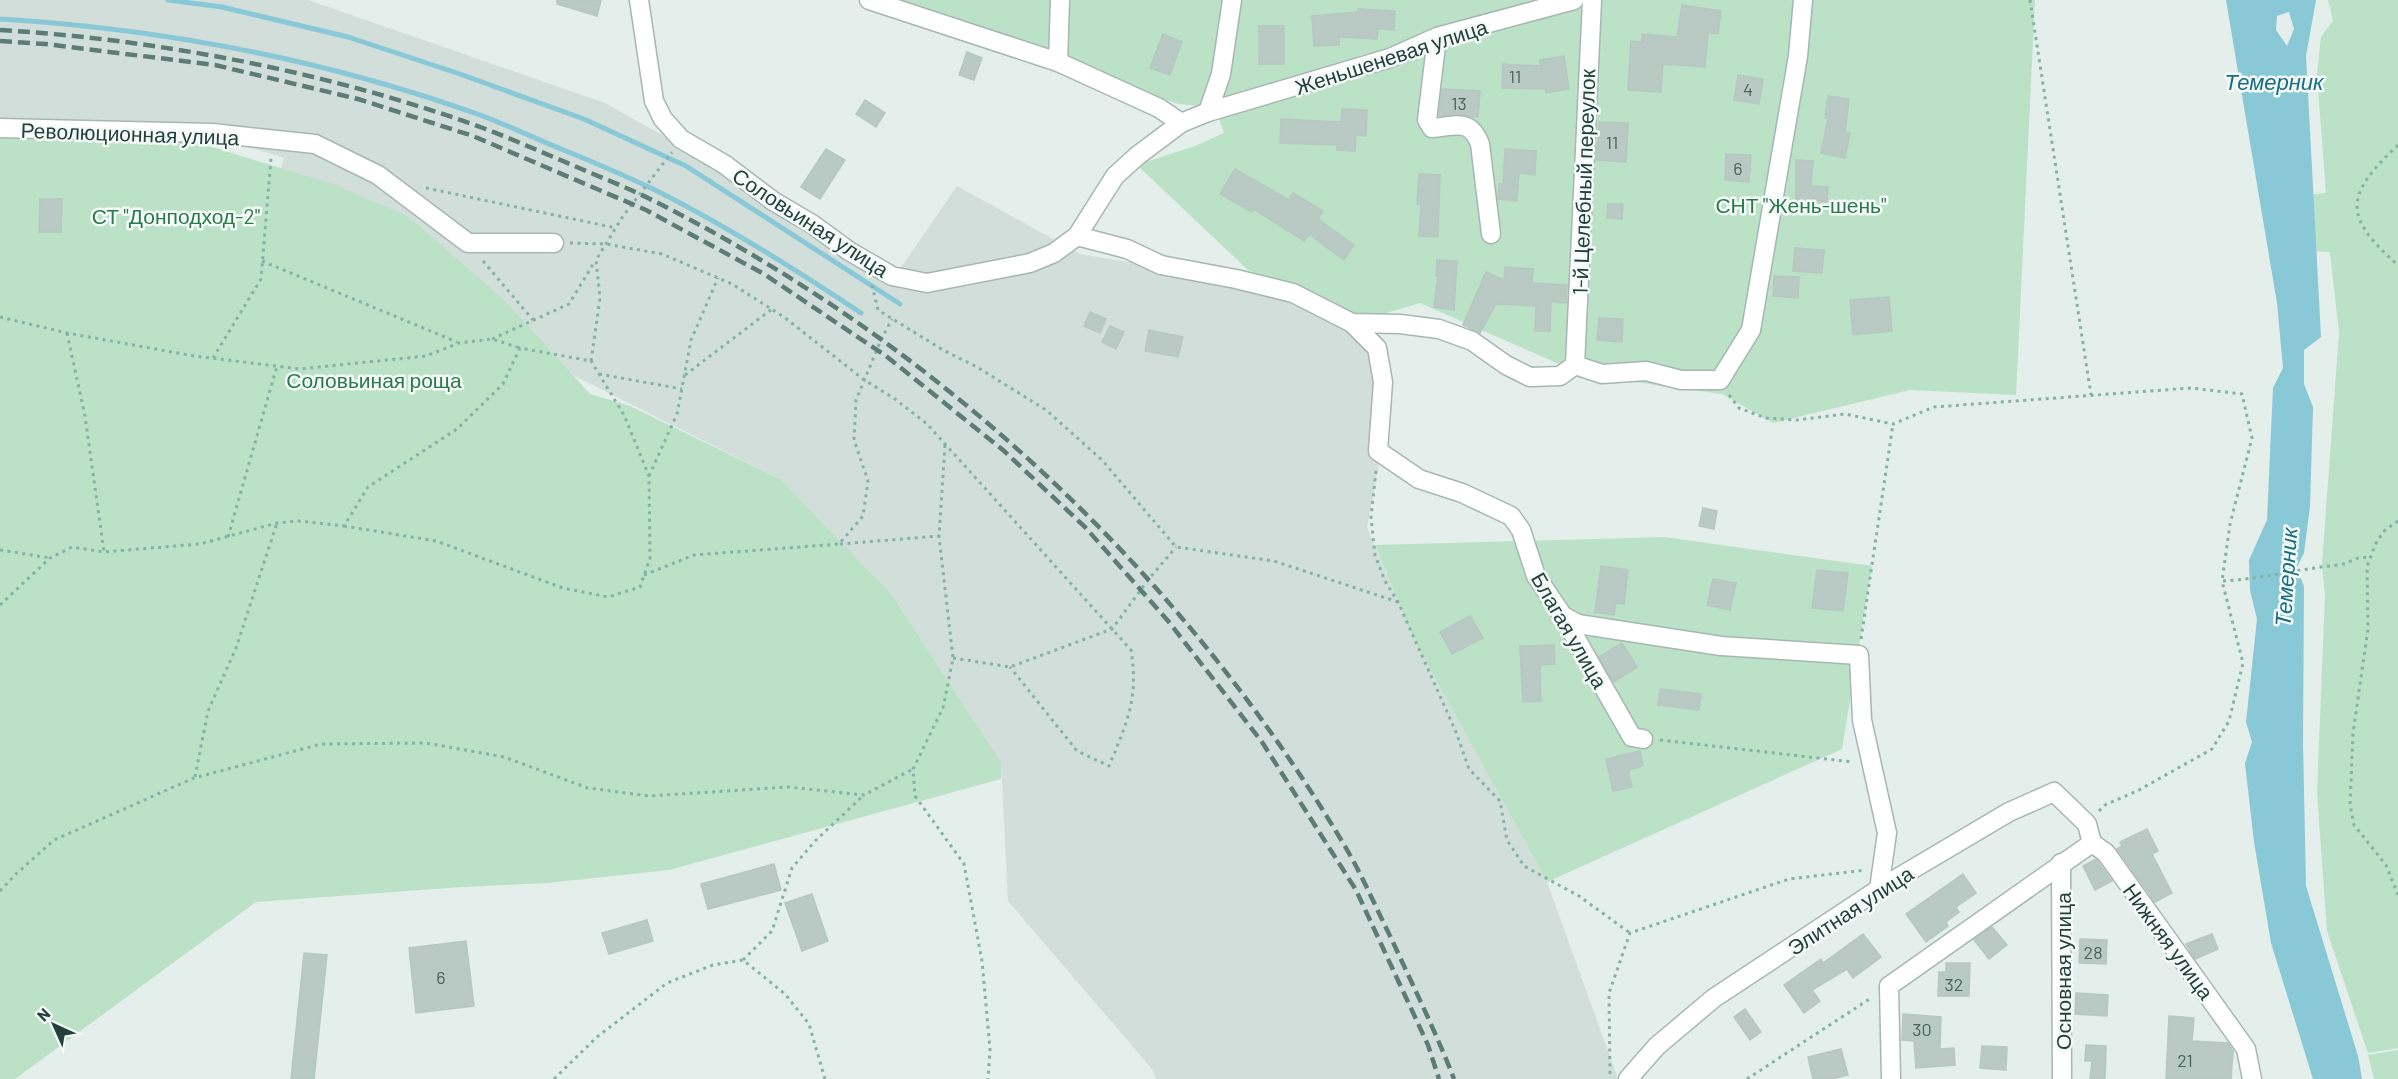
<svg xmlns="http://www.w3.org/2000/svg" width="2398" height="1079" font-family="Barlow,sans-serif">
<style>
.built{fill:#d2ded9}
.green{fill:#bbe1c7}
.water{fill:#89c8d6;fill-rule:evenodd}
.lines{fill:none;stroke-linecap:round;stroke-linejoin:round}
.stream{stroke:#89c8d6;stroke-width:5}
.building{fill:#b9c9c3;stroke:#b5c8c1;stroke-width:1.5}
.minor-casing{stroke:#a6b7b2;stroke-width:21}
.path{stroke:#82b4a6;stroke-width:3;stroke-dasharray:3 4.5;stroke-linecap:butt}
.minor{stroke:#fff;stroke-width:18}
.rail{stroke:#5c7d75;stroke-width:4.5;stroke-dasharray:12 6;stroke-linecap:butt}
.labels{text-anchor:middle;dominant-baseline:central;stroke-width:5;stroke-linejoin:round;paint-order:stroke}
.number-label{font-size:18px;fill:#48635c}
.street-label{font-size:21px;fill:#22413a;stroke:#f5faf8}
.park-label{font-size:21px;fill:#297b4b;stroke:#f5faf8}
.water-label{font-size:22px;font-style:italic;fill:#176d82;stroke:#f5faf8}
</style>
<rect width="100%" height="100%" fill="#e4eeea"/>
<polygon class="built" points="0,0 308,0 605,103 900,269 957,186 1080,254 1244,282 1362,323 1385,431 1367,527 1412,636 1547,882 1618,1079 1156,1079 1153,1070 1008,901 1001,762 892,595 780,479 561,369 247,295 284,158 183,127 0,123"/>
<g class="green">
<polygon points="876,0 2035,0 2016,395 1910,390 1773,423 1722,394 1584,375 1420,303 1366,319 1248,270 1137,165 1195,146 1224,133 1215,107 1178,104 942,16"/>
<polygon points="2328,0 2398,0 2398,1048 2368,1053 2327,931 2317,793 2325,595 2322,564 2339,333 2330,252 2311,251 2309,195 2326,193 2317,75 2321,37 2333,21"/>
<polygon points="0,138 189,140 336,185 409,217 505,301 590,394 630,406 780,479 892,595 1001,762 1001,779 669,870 547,883 462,887 256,902 15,1079 0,1079"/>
<polygon points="1664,537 1872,566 1842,749 1547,882 1412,636 1375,545"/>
<polygon points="2398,1050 2398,1079 2374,1079 2368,1055"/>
</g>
<path class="water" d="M2226,0h90l-10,56 15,281 -17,13v34l9,23 -3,100 -6,46 -7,14 7,20 -1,155 3,144 52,170 4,23h-49l-42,-136 -17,-101 -9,-79 7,-21 -6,-20 11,-103 -7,-29 -1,-30 18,-40 6,-132 10,-20 -6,-65zM2289,12l5,17 -7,17 -11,-16 1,-14z"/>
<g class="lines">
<g class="stream">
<polyline points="168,0 222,7 348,37 457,73 584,119 686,166 900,304"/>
<path d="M0,19c163,10 326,41 480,96 27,10 54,23 81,34 32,13 63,26 94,41 72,36 140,79 206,123"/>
</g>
</g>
<g class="building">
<polygon points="557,0 601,0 597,16 557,4"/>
<polygon points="1682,5 1721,11 1718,34 1708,33 1705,67 1663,64 1661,92 1628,90 1631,41 1642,42 1642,34 1677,37"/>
<polygon points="1358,9 1395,11 1394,30 1378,29 1377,39 1339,37 1339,45 1314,46 1312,16 1358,12"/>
<rect x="1259" y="26" width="25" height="38"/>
<polygon points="1163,34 1182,42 1170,75 1150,68"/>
<polygon points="967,52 982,58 974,80 959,75"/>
<polygon points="1564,56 1569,89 1546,93 1545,89 1502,88 1503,64 1541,66 1540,60"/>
<polygon points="1738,75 1763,79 1759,104 1734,100"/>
<polygon points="1442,89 1480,91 1478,117 1439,115"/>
<polygon points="1828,96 1849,99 1845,133 1850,133 1845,158 1821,153 1828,118 1825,118"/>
<polygon points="865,100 885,113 876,127 856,114"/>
<polygon points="1342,109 1367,110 1366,136 1356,135 1355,151 1337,150 1337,145 1280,143 1281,119 1341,122"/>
<polygon points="1599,122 1628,123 1626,162 1596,160"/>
<polygon points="826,149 845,160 820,199 801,187"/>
<polygon points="1505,149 1536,151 1535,175 1519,173 1517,201 1498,199 1499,184 1503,184"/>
<polygon points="1726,154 1751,155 1749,182 1725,180"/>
<polygon points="1796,160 1813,161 1811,186 1828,187 1827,202 1796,200"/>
<polygon points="1235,169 1289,200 1293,193 1323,211 1318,219 1354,245 1344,260 1309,234 1304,241 1254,209 1252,212 1220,194"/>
<polygon points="1419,174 1440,175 1438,237 1419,236 1421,204 1417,204"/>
<polygon points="40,199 62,199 61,232 39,232"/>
<polygon points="1608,204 1623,204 1622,219 1607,218"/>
<polygon points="1795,248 1824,250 1822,273 1793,271"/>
<polygon points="1437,260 1457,261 1454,310 1434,307 1438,276 1436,276"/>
<polygon points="1505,267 1533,269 1532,283 1567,285 1566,303 1551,302 1550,331 1535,331 1536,306 1496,304 1480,333 1463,325 1486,272 1504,280"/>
<polygon points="1774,276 1799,277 1798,298 1773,296"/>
<polygon points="1889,297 1892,331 1853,335 1850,300"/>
<polygon points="1090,312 1106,319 1100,333 1084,326"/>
<polygon points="1599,318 1623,319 1622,342 1597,340"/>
<polygon points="1110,326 1124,332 1116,349 1102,342"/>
<polygon points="1149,330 1183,337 1178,357 1145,351"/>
<polygon points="1703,508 1717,511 1714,529 1699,526"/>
<polygon points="1601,566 1628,570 1624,604 1616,603 1614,615 1595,612"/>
<polygon points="1817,570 1848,573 1843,611 1812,608"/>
<polygon points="1713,579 1736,583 1730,610 1707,605"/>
<polygon points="1470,616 1483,638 1452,654 1440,632"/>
<polygon points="1622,643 1637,667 1614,682 1599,657"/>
<polygon points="1554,645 1555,664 1540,665 1541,701 1523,702 1520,646"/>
<polygon points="1660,689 1701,694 1699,710 1658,705"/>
<polygon points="1640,751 1643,766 1628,770 1632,787 1613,791 1606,759"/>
<polygon points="2147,829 2158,851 2152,854 2172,893 2155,902 2117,849 2122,846 2120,842"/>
<polygon points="2096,859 2112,881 2095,890 2083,866"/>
<polygon points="774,864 781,890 708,909 701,884"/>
<polygon points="1963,874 1976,893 1956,907 1959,912 1946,922 1948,926 1926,942 1906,914"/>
<polygon points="812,894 828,941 802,951 785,903"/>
<polygon points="647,920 653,941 609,954 602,933"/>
<polygon points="1992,927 2007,945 1989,959 1974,940"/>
<polygon points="1863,934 1881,957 1853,978 1847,969 1812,990 1820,1001 1804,1013 1784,985 1821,959 1823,963"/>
<polygon points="2212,934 2218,949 2195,959 2186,944"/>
<polygon points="2080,939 2107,940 2106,964 2079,963"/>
<polygon points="466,941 474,1006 416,1013 409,948"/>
<polygon points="304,953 327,955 314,1079 291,1079"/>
<polygon points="1946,963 1970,963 1969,996 1938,996 1939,972 1946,972"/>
<polygon points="2076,993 2108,995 2107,1016 2075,1014"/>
<polygon points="1745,1009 1761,1032 1750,1040 1734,1017"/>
<polygon points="1903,1014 1941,1017 1940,1049 1954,1048 1955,1065 1916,1068 1914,1041 1902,1040"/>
<polygon points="2169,1016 2194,1018 2192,1041 2228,1043 2233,1051 2231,1079 2166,1079"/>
<polygon points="2086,1045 2106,1046 2105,1079 2090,1079 2092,1061 2085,1061"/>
<polygon points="1982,1046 2007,1047 2006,1070 1980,1068"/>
<polygon points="1841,1049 1848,1075 1832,1079 1813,1079 1808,1057"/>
</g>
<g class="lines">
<g class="minor-casing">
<g id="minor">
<polyline points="639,0 654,101 663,119 681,139 724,164 773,201 812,224 849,251 892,276 927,283 1030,263 1054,253 1077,236 1115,176 1137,156 1181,123 1208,112 1390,58 1437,37 1574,0"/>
<polyline points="869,0 1058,62 1159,108 1181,123"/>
<path d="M1437,37l-10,83 5,8c24,-2 38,-10 48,16l11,90"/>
<polyline points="1058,62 1060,0"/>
<polyline points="1208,112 1221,74 1232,0"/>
<polyline points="0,128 212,133 315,144 378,175 468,243 554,243"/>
<polyline points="1077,236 1127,249 1161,265 1236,279 1293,293 1352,323 1400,324 1439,329 1472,341 1506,365 1530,377 1560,376 1575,365 1602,374 1646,371 1681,380 1720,380 1751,330 1798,56 1803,0"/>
<polyline points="1352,323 1377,348 1383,382 1378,451 1419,479 1462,493 1511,516 1521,530 1536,576 1563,616 1632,737 1643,739"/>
<polyline points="1575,365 1592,0"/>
<polyline points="1563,616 1578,624 1721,646 1859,655 1862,720 1887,833 1879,889"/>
<polyline points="2061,863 2062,1079"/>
<polyline points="1628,1079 1657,1046 1714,998 1879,889 2009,812 2054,792 2087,824 2092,843"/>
<polyline points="1891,1079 1889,986 2092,843 2106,853 2246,1049 2252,1079"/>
</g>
</g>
<g class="path">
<polyline points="2030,0 2091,395"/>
<path d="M2398,145c-53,50 -56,71 0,120"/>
<polyline points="426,188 616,228"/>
<path d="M570,243l36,1 56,10 70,30 52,33 79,62 32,20 32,25 204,226c8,47 -4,73 -22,116l-32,-15 -67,-84"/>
<polyline points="262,261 457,342"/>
<polyline points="483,261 533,320"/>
<polyline points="872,285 878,310 943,350 977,367 1046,410 1102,460 1176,547 1274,561 1398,602"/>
<polyline points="0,317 67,333 194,356 300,369 426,356 459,343 492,339 520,348"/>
<polyline points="67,333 85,416 104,552"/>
<polyline points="492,339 569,304 595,261"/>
<polyline points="213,358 261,279 271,158"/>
<polyline points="599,374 682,389"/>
<polyline points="685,375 772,309"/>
<polyline points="1729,395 1739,408 1766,418 1797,420 1845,414 1893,424 1934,407 2191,388 2242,394 2252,438 2230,524 2222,581"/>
<polyline points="945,445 939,536 953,658 943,708 913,769 915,796 964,864 982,961 990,1049 988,1079"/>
<polyline points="1376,471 1371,517 1375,555 1385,581 1398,602 1456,732 1469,769 1500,801 1507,840 1524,866 1579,896 1630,933"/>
<polyline points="649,476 677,414 691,340 718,278"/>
<polyline points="2398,521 2385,530 2377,541 2367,566 2368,629 2353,733 2350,805 2354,825 2386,865 2398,895"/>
<polyline points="344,526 436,541 563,588 608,597 640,587 650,558 649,476 624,415 591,361"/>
<polyline points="228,537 277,366"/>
<polyline points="840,544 939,536"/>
<polyline points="0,550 50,558"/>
<polyline points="644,575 694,555 839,544 863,516 868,481 854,440 856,400 881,340 892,319"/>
<polyline points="0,605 50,558 72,547 104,552 200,544 277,523 299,521 344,526 368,487 457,429 503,384 520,348 591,361 600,298 596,260 623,216 672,152"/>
<polyline points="1861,639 1893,424"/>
<polyline points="953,658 1010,667 1112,629 1148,580 1176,547"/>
<polyline points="1660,740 1853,762"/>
<polyline points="195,777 208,711 236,648 277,523"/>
<path d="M2099,811l6,-6 34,-15 73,-41 17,-28 14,-58 -21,-82c39,-2 77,-12 116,-16 12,-1 18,-10 31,-7"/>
<polyline points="0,891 17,873 54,840 194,778 321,744 426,743 504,757 588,788 649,796 788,787 864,795 913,769"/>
<polyline points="743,960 772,931 792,868 815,841 864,795"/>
<polyline points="1610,1074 1609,993 1630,933 1789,879 1866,870"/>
<polyline points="554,1079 597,1037 667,983 713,965 743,960 785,994 809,1024 825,1079"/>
<polyline points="1747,1079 1871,998"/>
</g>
<use href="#minor" class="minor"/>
<g class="rail">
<path d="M0,30c161,10 322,41 475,95 30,11 59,24 88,36 29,13 59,24 87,38 284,142 527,368 690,639 20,32 35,68 52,102 21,46 44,92 62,139"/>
<polyline points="0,41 45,44 215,65 358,99 473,136 646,210 764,274 886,356 1003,450 1085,527 1169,622 1262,742 1356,890 1428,1045 1439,1079"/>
</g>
</g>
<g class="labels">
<g class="number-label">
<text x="1515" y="76">11</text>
<text x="1748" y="89">4</text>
<text x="1459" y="103">13</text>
<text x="1612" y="142">11</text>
<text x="1738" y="168">6</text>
<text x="2093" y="952">28</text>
<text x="441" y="977">6</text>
<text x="1954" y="984">32</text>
<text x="1922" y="1029">30</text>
<text x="2185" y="1060">21</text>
</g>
<g class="street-label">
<text transform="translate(1391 56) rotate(-18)">Женьшеневая улица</text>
<text transform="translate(130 133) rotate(2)">Революционная улица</text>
<text transform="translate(1583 182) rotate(-88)">1-й Целебный переулок</text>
<text transform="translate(811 222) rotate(33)">Соловьиная улица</text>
<text transform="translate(1570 630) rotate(60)">Благая улица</text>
<text transform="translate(1850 910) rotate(-33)">Элитная улица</text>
<text transform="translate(2169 941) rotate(54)">Нижняя улица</text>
<text transform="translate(2062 971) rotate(-90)">Основная улица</text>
</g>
<g class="park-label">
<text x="1801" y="204">СНТ "Жень-шень"</text>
<text x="176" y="215">СТ "Донподход-2"</text>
<text x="374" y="379">Соловьиная роща</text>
</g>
<g class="water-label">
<text x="2274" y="81">Темерник</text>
<text transform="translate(2285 577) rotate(-86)">Темерник</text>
</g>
</g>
<g transform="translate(54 1025) rotate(315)" stroke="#f5faf8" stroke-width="4.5" paint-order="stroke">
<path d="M0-4.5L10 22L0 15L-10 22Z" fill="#22413a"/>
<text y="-9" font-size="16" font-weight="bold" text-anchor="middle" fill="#22413a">N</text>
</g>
</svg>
